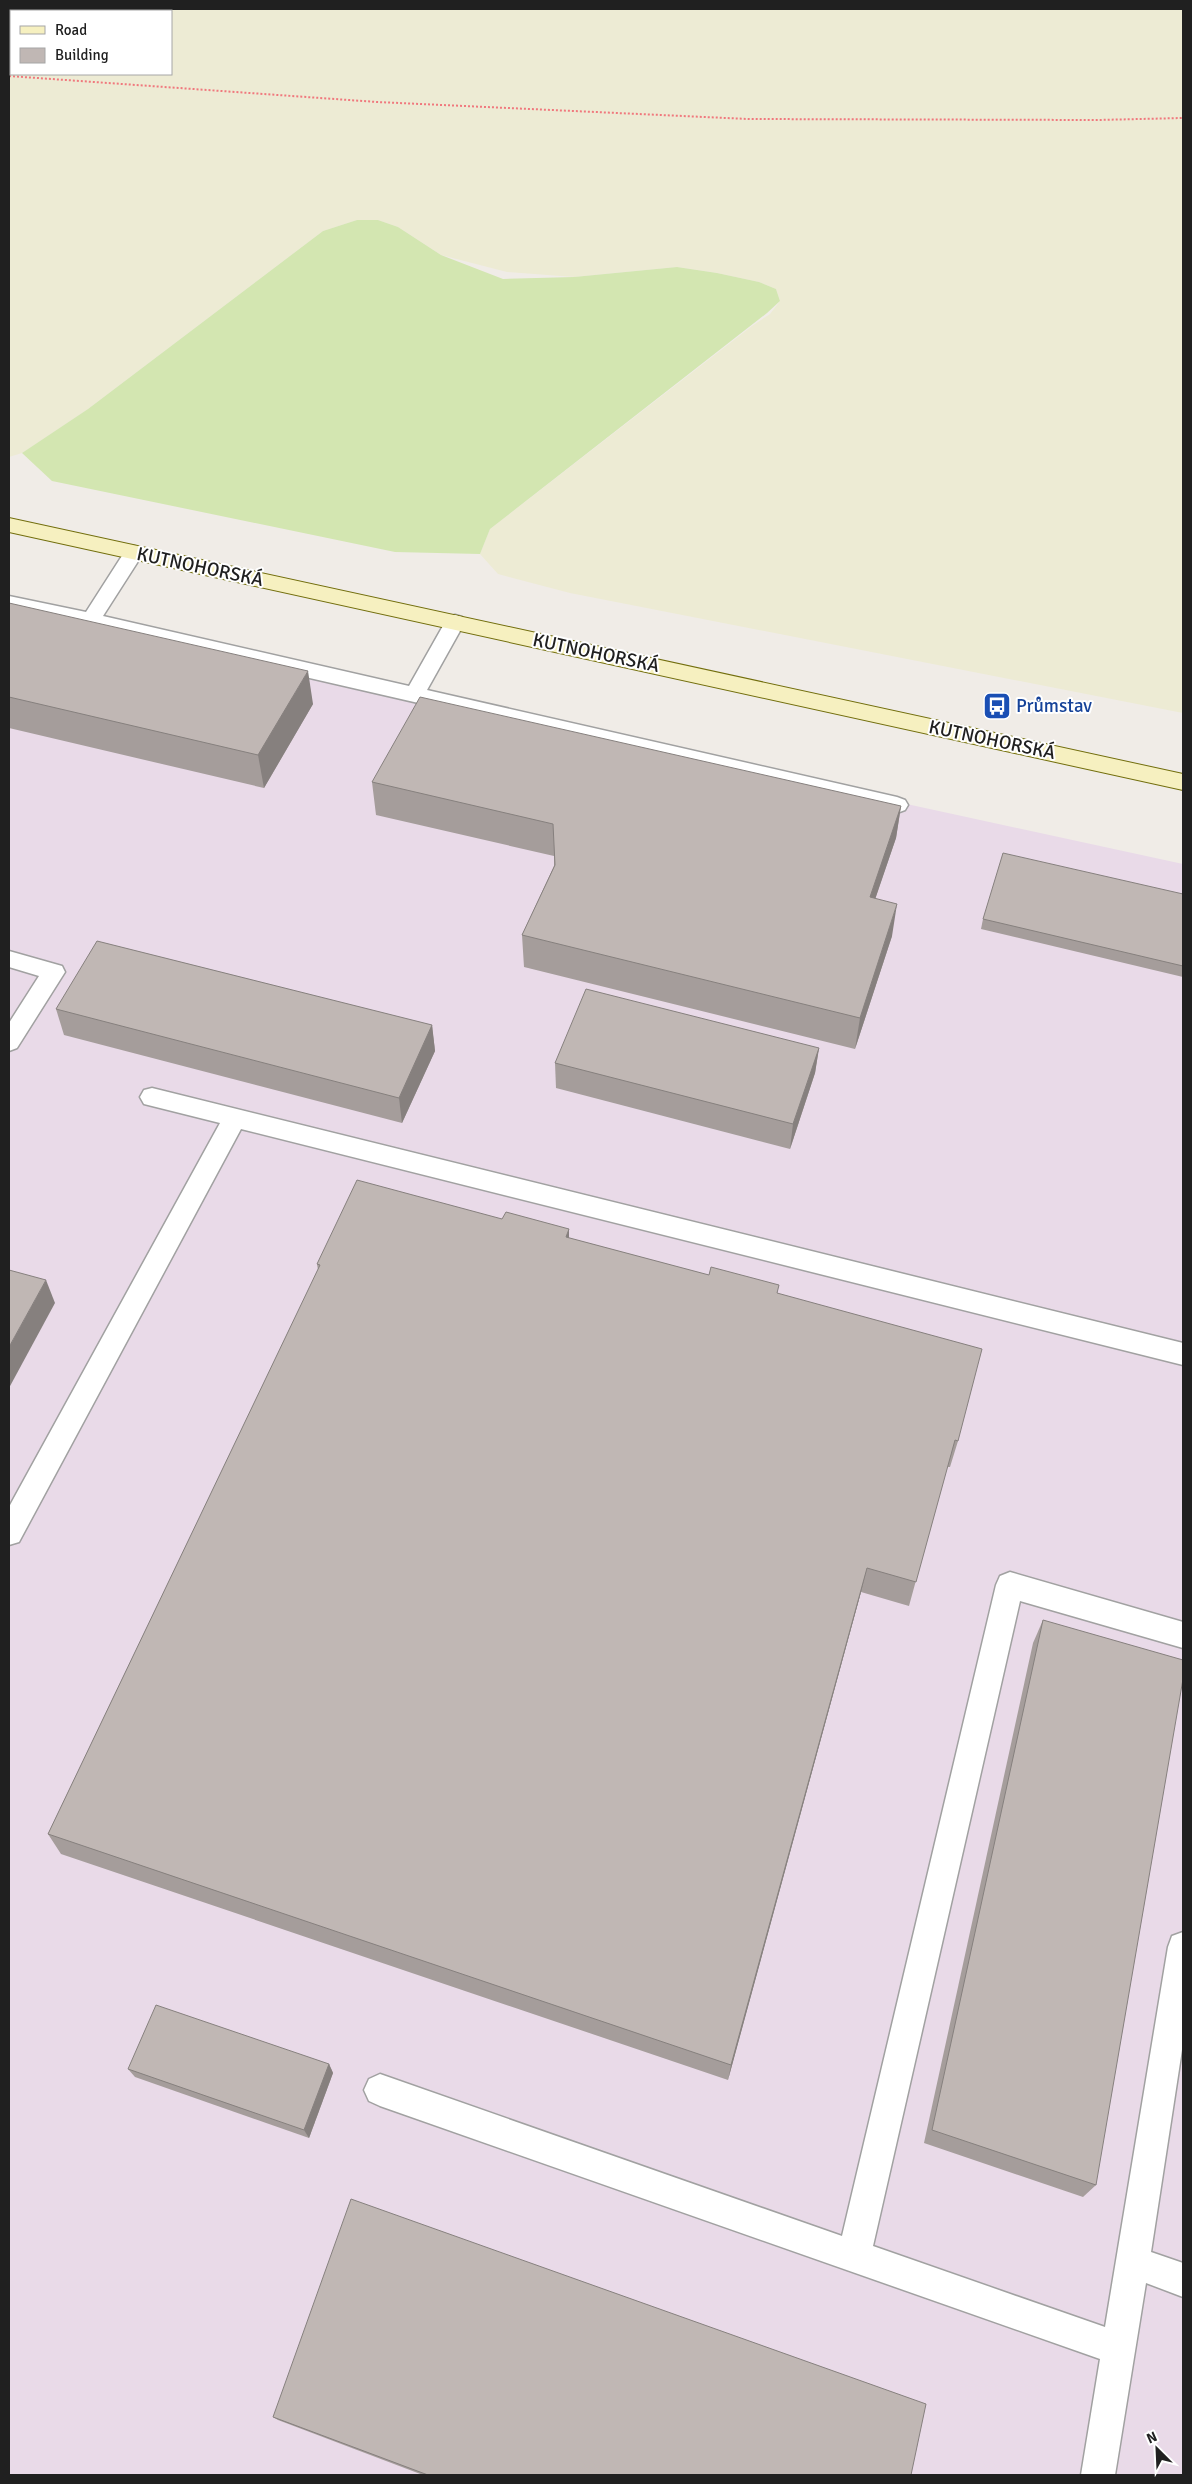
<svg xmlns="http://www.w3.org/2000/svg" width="1192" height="2484" font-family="Signika,sans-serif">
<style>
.industrial{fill:#e9dae8}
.farmland{fill:#edebd4;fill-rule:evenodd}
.grass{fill:#d3e6b1}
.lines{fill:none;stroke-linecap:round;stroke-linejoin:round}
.service-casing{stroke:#a1a1a1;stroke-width:3}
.secondary-casing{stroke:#726e0d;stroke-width:2}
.path{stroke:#f0787d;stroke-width:2;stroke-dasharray:2 2;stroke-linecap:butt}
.service{fill:#fff;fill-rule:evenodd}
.secondary{fill:#f6f0c0;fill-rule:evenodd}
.wall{fill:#a59d9b}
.shaded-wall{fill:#86807e}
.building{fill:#c0b7b4;stroke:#86807e}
.labels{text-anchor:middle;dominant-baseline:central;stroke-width:4;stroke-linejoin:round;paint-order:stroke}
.street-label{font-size:19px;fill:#202020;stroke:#fff}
.transit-label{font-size:19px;fill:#164399;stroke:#fff;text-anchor:start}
</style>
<rect width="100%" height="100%" fill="#f0ece7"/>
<polygon class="industrial" points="9,609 1183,864 1183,2475 9,2475"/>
<path class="farmland" d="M9,9h1174v704l-613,-120 -72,-19 -18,-20 10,-25 262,-203 18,-12 10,-13 -4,-12 -17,-7 -42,-9 -40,-6 -103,10 -67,-5 -66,-17 -43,-28 -20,-7h-21l-34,11 -235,178 -66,44 -13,4zM11,11h160v63h-160z"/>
<polygon class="grass" points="357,220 378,220 398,227 441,255 503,279 574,277 677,267 717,273 759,282 776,289 780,301 767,313 490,529 480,554 395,552 52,481 22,453 88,409 323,231"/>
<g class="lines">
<g class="service-casing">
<g id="service">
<polygon points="134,546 141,548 144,552 103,616 409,686 448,617 455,615 462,617 465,622 427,690 897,797 905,800 908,805 905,810 897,813 9,609 9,596 86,612 127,548"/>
<polygon points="9,951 62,966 65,972 17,1048 9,1051 9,1023 39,976 9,967"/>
<polygon points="152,1088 1183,1343 1183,1365 241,1129 19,1542 9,1545 9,1507 220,1123 144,1104 140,1097 144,1090"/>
<polygon points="1010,1572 1183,1622 1183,1648 1020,1601 873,2246 1105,2327 1168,1947 1172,1936 1183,1932 1183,2043 1151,2252 1183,2263 1183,2297 1146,2283 1115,2475 1081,2475 1100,2359 380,2106 369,2101 364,2090 369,2079 380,2074 842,2236 996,1585 1000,1576"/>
</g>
</g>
<g class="secondary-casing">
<polygon id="secondary" points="9,518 1183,774 1183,790 9,532"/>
</g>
<polyline class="path" points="9,76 377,102 748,119 1097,120 1183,118"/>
<use href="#service" class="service"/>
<use href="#secondary" class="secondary"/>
</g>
<g class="wall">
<polygon points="9,603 313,704 264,788 9,728"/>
<polygon points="372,782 901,806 896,838 875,899 892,936 855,1049 524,967 522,935 554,866 554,856 376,815"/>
<polygon points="1183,894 1183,977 981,929 983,919"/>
<polygon points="56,1009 432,1025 435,1051 402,1123 64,1035"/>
<polygon points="819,1048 815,1073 790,1149 556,1088 555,1063"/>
<polygon points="502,1219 569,1229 569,1238 778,1294 958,1441 950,1467 947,1467 909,1606 861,1592 728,2080 61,1854 48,1834 318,1270 317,1264"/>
<polygon points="1043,1620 1096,2185 1083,2197 924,2143 1033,1643"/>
<polygon points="329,2064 333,2073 309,2138 135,2077 128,2069"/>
<polygon points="273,2417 911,2475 423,2475 278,2420"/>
</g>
<g class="shaded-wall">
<polygon points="308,671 313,704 264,788 258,755"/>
<polygon points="901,806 896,838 865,929 870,897"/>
<polygon points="897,904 892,936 855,1049 860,1018"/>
<polygon points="432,1025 435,1051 402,1123 399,1098"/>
<polygon points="819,1048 815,1073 790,1149 793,1124"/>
<polygon points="569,1229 569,1258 566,1237"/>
<polygon points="46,1280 55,1303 9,1388 9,1347"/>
<polygon points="867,1568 861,1592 728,2080 731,2065"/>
<polygon points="329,2064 333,2073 309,2138 304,2130"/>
</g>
<g class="building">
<polygon points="9,603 308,671 258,755 9,697"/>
<polygon points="420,697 901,806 870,897 897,904 860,1018 522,935 555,865 553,824 372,782"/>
<polygon points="1003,853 1183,894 1183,966 983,919"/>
<polygon points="97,941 432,1025 399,1098 56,1009"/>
<polygon points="586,989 819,1048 793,1124 555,1063"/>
<polygon points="357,1180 502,1219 506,1212 569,1229 566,1237 709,1275 711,1267 779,1285 777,1293 982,1349 958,1441 955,1440 916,1582 867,1568 731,2065 48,1834 320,1265 317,1264"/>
<polygon points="9,1270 46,1280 9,1347"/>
<polygon points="1043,1620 1183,1660 1183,1679 1096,2185 932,2130"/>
<polygon points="156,2005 329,2064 304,2130 128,2069"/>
<polygon points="351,2199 926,2404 911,2475 428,2475 273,2417"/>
</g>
<defs>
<g id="bus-square" transform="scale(1.4375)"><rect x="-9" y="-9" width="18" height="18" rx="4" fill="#1a4fb4" stroke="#fff"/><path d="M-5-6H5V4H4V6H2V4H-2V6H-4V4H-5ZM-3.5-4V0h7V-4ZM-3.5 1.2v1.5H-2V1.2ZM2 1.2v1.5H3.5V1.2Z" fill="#fff"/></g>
</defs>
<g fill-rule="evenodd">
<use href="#bus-square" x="997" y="706"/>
</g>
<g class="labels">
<g class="street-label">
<text transform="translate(200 567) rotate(12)">KUTNOHORSKÁ</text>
<text transform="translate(596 653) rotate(12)">KUTNOHORSKÁ</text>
<text transform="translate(992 740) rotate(12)">KUTNOHORSKÁ</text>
</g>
<g class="transit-label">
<text x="1016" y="706">Průmstav</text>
</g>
</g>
<rect width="1192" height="2484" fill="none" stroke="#202020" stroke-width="20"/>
<rect x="10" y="10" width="162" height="65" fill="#ffffff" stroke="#a6a6a6"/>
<rect x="20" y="26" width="25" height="8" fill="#f6f0c0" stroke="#a6a6a6"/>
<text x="55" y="35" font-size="15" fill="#202020">Road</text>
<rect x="20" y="48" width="25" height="15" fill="#c0b7b4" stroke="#a6a6a6"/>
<text x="55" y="60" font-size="15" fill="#202020">Building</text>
<g transform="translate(1157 2449) rotate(336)" stroke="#ffffff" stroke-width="4" paint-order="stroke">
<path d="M0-4L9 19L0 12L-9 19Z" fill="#202020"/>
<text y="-8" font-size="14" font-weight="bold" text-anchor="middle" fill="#202020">N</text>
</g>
</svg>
